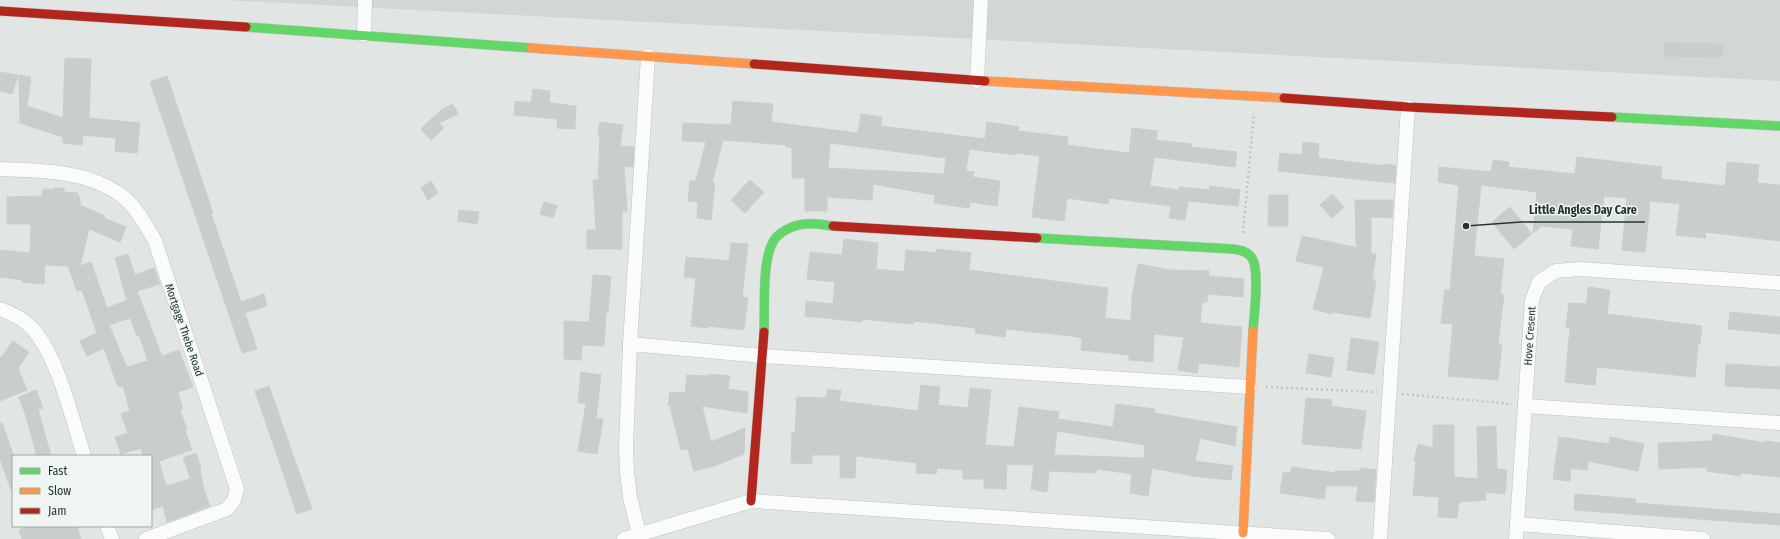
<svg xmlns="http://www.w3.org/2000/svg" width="1780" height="539" font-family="'Fira Sans Condensed',sans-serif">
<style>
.built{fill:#d0d7d4}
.building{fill:#c9cdcb;stroke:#cacfcd;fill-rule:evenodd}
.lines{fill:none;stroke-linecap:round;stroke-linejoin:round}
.street-casing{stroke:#bec3c1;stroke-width:15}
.fast-casing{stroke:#bec4c1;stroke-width:10}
.slow-casing{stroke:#bec4c1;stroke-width:10}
.jam-casing{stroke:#bec4c1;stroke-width:10}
.path{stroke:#bfc6c3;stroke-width:2.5;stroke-dasharray:2 3;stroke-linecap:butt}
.street{stroke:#fafbfb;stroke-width:14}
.fast{stroke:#63d668;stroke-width:9}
.slow{stroke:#ff974d;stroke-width:9}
.jam{stroke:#b3261e;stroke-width:9}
.labels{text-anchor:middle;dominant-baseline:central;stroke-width:3;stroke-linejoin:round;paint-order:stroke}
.street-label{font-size:11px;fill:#223630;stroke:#eff6f2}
.leader{fill:none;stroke:#223630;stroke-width:1.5}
.callout-dot{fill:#223630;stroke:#eff6f2;stroke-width:1.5}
.callout-label{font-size:12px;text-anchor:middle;font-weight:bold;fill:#223630;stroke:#eff6f2;stroke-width:3;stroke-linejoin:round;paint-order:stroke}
</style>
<rect width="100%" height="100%" fill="#e1e6e4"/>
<polygon class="built" points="224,0 1780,0 1780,81"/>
<g class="building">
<polygon points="1664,43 1723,44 1722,57 1664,56"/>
<polygon points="65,58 91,59 89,118 140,123 137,153 115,151 116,138 83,135 82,145 63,143 63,137 20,123 19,75 31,77 27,106 63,118"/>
<polygon points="0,72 18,75 12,94 0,91"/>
<polygon points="167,76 213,213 211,213 241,302 264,294 267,306 245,313 257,349 242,353 150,82"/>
<polygon points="533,89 550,91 549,103 576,106 575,129 557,128 558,119 514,115 515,101 531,103"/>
<path d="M733,101l40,3 -2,18 87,11 3,-19 21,3 -1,9 104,13 2,-17 32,5 -1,4 50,6 -1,8 62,8 3,-25 25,3 -1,9 35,4v3l46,5 -2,15 -81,-10 -4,29 29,4v-3l30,3 1,-4 30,4 -2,16 -50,-5 -3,19 -16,-2 2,-12 -62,-8 -1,6 -41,-6 -3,23 -32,-4 8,-61 -25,-3v2l-46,-6 -3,22 8,1 -1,5 27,4 -3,25 -27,-4 -1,6 -35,-5 1,-8 -62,-11 -1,16 -45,-3v14h-22v-33h-13v-30l-6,-1v-2l-63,-5 -11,43h3l-4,37 -14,-2 1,-16 -10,-1 2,-20h6l10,-39 -24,-1 1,-18 48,2zM830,143l116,15 -2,16 -116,-6z"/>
<polygon points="453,104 458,114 439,123 444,128 431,140 421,129 442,109"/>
<polygon points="600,122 623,125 620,146 634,147 633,167 624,166 627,211 622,211 622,249 587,249 587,230 596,230 593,180 598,180 600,136 598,136"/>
<polygon points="1303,142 1319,144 1318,156 1319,158 1385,166 1385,164 1396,166 1395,183 1278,171 1280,153 1302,155"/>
<polygon points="1577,157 1662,167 1661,179 1725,186 1727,162 1759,165 1757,183 1780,185 1780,241 1706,232 1705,238 1676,235 1680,204 1650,201 1645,252 1622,250 1627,198 1604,196 1598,249 1571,246 1573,229 1542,226 1533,233 1537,192 1481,185 1474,256 1504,259 1500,294 1504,295 1498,344 1502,344 1498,380 1448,376 1453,324 1441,323 1445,290 1450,290 1459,185 1438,182 1439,167 1491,172 1493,160 1509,162 1508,167 1575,174"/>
<polygon points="750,180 764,192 745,213 731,200"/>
<polygon points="431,181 438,193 428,200 421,188"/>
<path d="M53,188h11v4l14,1v3l2,1v8l25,11 -1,2 22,9 -6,15 -31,-13 -9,37 11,-4 16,46 20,-8 -12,-42 13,-4 7,21 19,-7 6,16 -23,7 25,65 17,-6 14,37 -15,5 5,17 -3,1 7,20 -2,1 7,19 -33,11 7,25 23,-7 1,-2 -7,-19 13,-5 5,15 -1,1 4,21 6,16 -43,16 -4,-16 -12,4v-54h-8l-2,-8 -20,6 -6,-17 13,-4 -7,-19 9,-3 -7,-25 -5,1 -14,-39 -17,8 -7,-15 17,-8 -15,-43 -5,1 -9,-25 -23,-1 -1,19 -22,-2 1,-2 -23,-3v-27l30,3 1,-29h-24v-27l35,-1 1,-7 10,1zM130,318l7,18 2,-1 9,26 -21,6 -18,-42z"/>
<polygon points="1332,194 1344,207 1332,218 1320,205"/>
<polygon points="1269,195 1288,195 1288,226 1268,226"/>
<polygon points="1355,200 1393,200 1392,218 1371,217 1371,253 1376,254 1372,280 1376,280 1370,318 1332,312 1332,314 1313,309 1324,267 1296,261 1302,236 1359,248 1356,244"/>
<polygon points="544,202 557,206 553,218 540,214"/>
<polygon points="1510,207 1532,234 1514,249 1492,222"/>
<polygon points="459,210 479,212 477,224 458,221"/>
<polygon points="844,239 878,243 876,269 904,272 906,250 936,253 936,249 971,253 969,270 1108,288 1105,318 1131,321 1132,298 1138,264 1170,270 1209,271 1209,276 1244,279 1243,297 1208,294 1207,302 1202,302 1200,323 1242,327 1239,367 1199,363 1197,373 1178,370 1184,337 1154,334 1153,362 1129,360 1129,355 1081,350 1082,338 1071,336 1006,329 1005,337 975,333 976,328 914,321 913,324 863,319 862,322 805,316 806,301 833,304 835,282 807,279 810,252 842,255"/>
<polygon points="731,243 748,244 742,297 748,298 744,330 708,326 708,328 691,326 696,278 684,277 686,257 729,261"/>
<polygon points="593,275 611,276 608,312 606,312 604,346 582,345 581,360 564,359 564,321 589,322"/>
<polygon points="1588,287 1610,290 1607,314 1702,326 1700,344 1698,344 1695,377 1597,367 1595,385 1565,382 1570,328 1566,327 1569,303 1587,304"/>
<polygon points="1730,312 1780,317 1780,334 1728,329"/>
<polygon points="1351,338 1379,342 1374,374 1347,370"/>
<polygon points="13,341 29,352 18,368 27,390 0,401 0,359"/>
<polygon points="1309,354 1334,358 1331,377 1306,373"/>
<polygon points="1726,364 1780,367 1780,389 1725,386"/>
<polygon points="581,372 601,375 596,418 603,419 597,454 578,451 586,403 578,403"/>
<polygon points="709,374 730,376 728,389 748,392 747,413 702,406 711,442 745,428 744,454 714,466 694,471 688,449 681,450 671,411 671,406 668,406 670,392 685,393 687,375 709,376"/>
<path d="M921,385l19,2 -2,18 30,3 2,-20 21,2 -6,55 29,2 5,-40 40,5 -1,7 55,8 3,-23 39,5v4l82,14 -2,19 -35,-8 -5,23 38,5 -2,14 -39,-4 -40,-8 -4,28 -18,-3 2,-19 -35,-5 -1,4 -47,-2 -2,21 -16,-3 3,-24 -27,-1 -1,25 -22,-1v-9h-21v-9l-26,-2 -1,6 -20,-1 1,-10 -61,-7 -1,22h-15v-23h-28v9l-21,-1 1,-30h3l2,-36 29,1 2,-9 13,2 -2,10 79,10zM1057,431l88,14 -1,13 -90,-3z"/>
<polygon points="269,386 312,509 297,514 255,391"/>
<polygon points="36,390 43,408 38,409 51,456 37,456 25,413 19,397"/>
<polygon points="1306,398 1332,400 1331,406 1366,411 1361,449 1302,444"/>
<polygon points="0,423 2,423 13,454 13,489 11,490 0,459"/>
<polygon points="1433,425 1454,425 1454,477 1478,479 1477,427 1496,426 1497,469 1507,470 1505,494 1485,492 1486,500 1459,502 1457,518 1438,517 1439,497 1413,495 1416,461 1414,461 1418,444 1433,448"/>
<polygon points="1713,434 1765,443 1765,441 1780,443 1780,477 1741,473 1740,476 1707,471 1707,467 1659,469 1658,443 1712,441"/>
<polygon points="1559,437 1609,444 1610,437 1644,444 1638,471 1588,461 1587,470 1571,468 1570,481 1553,479"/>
<polygon points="1292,467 1335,473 1335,471 1360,471 1360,468 1376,470 1374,502 1356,501 1358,486 1326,486 1324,499 1280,493 1283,472 1291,473"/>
<polygon points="1575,494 1636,499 1635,503 1780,514 1780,525 1574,510"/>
<polygon points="28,526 77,526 81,539 22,539 19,530"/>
</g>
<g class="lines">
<g class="street-casing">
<g id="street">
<polyline points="364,35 365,0"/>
<polyline points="977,81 981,0"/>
<path d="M0,169c40,2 83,1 118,24 16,10 28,32 37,48l82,248 -3,11 -7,9 -81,30"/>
<path d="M0,309c11,4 24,10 32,19 26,29 40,90 52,128"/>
<polyline points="630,344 763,356 1249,387"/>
<polyline points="1525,406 1780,423"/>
<polyline points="1517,524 1703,539"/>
<polyline points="107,526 112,539"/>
<polyline points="639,534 630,497 627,472 626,448 630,344 648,56"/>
<polyline points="624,539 751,501 1328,539"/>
<polyline points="1380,539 1408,107"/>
<polyline points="1516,539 1532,300 1539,282 1556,271 1580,269 1780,283"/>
</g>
</g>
<g class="fast-casing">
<g id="fast">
<polyline points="246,27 531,48"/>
<polyline points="1612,117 1780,126"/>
<path d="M1037,238l196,11c7,1 14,2 19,9 8,12 2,57 1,73"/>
<path d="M764,332c1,-23 -2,-68 8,-88 5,-12 21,-19 33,-20 9,-1 19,1 28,2"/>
</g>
</g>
<g class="slow-casing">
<g id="slow">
<polyline points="531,48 754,64"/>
<polyline points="985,81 1284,98"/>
<polyline points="1243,533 1253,331"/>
</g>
</g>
<g class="jam-casing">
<g id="jam">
<polyline points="0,11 246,27"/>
<polyline points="754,64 985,81"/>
<polyline points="1284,98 1408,107 1612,117"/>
<polyline points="833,226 1037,238"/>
<polyline points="751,501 764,332"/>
</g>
</g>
<g class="path">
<polyline points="1243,233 1254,113"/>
<polyline points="1266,387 1377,392"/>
<polyline points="1402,394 1512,404"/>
</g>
<use href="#street" class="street"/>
<use href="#fast" class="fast"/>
<use href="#slow" class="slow"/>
<use href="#jam" class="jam"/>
</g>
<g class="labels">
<g class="street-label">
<text transform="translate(184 330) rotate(71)">Mortgage Thebe Road</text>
<text transform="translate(1530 336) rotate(-86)">Hove Cresent</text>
</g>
</g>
<path class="leader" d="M1466 226L1521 222H1645"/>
<circle class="callout-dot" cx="1466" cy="226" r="4"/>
<g class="callout-label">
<text x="1583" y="214">Little Angles Day Care</text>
</g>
<rect x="12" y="455" width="140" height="72" fill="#eff6f2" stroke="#9da9a4"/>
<rect x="20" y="468" width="20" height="6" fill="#63d668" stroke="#9da9a4"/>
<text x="48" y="475" font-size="12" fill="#223630">Fast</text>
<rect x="20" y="488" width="20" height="6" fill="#ff974d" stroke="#9da9a4"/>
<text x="48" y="495" font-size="12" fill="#223630">Slow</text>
<rect x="20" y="508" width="20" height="6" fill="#b3261e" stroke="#9da9a4"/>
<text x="48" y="515" font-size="12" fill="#223630">Jam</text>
</svg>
